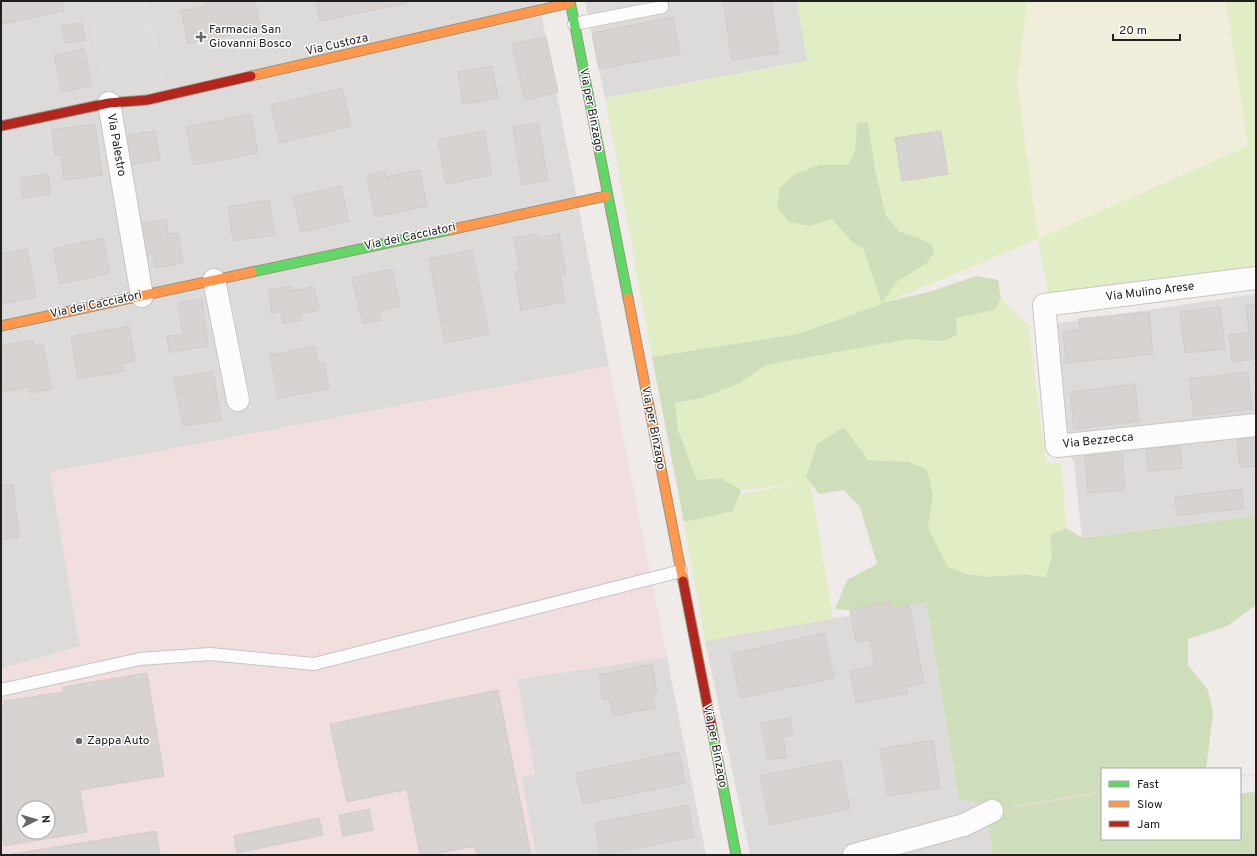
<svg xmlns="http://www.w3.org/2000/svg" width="1257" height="856" font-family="Overpass,sans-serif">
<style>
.residential{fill:#dddbda}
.commercial{fill:#f1dedf;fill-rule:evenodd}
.farmland{fill:#f0edda}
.grass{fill:#e1edc4}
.forest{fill:#cedebb}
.parking{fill:#dedddc}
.building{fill:#d6d3d1;stroke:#d1ccc9;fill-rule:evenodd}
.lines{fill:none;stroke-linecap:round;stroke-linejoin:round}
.lane-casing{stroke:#c7c6c4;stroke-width:14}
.street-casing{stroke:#c7c6c4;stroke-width:24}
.fast-casing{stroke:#99967f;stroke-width:11}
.slow-casing{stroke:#99967f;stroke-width:11}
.jam-casing{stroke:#99967f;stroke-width:11}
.path{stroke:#ecd9da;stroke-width:2.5;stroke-dasharray:2 2;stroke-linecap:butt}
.lane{stroke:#fcfcfc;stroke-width:12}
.street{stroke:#fcfcfc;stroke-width:22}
.fast{stroke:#63d668;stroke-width:9}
.slow{stroke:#ff974d;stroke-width:9}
.jam{stroke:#b3261e;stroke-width:9}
.poi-dot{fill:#686766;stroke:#fff;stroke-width:1.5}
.labels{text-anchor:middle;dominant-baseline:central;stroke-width:3;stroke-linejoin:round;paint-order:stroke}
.poi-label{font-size:12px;fill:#202020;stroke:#fff;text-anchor:start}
.street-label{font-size:12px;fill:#202020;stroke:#fff}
</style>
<rect width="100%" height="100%" fill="#eeebe8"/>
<g class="residential">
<polygon points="1,1 86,1 108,96 165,87 146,1 539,1 609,366 50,472 80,646 1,669"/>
<polygon points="585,1 797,1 807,61 605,98"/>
<polygon points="1256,294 1256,516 1082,538 1074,462 1066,446 1052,324"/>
<polygon points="926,602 959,800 984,801 993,855 750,855 705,641"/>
<polygon points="667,657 706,855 536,855 521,777 535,774 517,679"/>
</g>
<path class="commercial" d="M609,366l58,291 -150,22 18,95 -14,3 15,78h-535v-186l79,-23 -30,-174zM24,808h24v24h-24z"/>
<polygon class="farmland" points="1027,1 1226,1 1248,146 1038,239 1017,83"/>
<g class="grass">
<polygon points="797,1 1027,1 1017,83 1038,239 1248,146 1226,1 1256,1 1256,275 1050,303 1038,239 882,304 798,334 652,357 605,98 807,61"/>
<polygon points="1001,299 1028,325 1046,462 1061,464 1066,528 1050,535 1052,555 1046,577 1024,574 986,577 967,574 948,567 928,528 933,495 909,462 868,460 844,427 806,477 810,482 833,619 705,641 681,506 800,483 741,490 721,478 697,480 678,430 675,403 701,398 738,384 766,365 909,339 943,341 955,318 994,310"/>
</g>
<g class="forest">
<polygon points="868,122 875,171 886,216 900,232 921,239 933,246 934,253 927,263 896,282 882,303 929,292 976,276 998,280 1001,299 994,310 956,318 957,335 943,341 909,339 766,365 738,384 701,398 675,403 678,430 697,480 721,478 741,490 733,511 684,522 652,357 798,334 882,304 863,248 853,243 832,219 809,226 789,222 777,207 780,188 795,174 820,165 848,165 855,152 857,123"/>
<polygon points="844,427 868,460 909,462 927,470 933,495 928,528 948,567 967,574 986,577 1024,574 1046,577 1052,555 1050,535 1066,528 1082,538 1256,516 1256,605 1227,626 1188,639 1188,665 1208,690 1213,713 1206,769 1102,769 1102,839 1240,839 1240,794 1256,791 1256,855 993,855 984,802 959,800 926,602 870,612 835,609 847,580 877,564 860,507 844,490 819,494 806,477 817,444"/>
</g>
<polygon class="parking" points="86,1 146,1 165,87 108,97"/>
<g class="building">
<polygon points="1,1 62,1 64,11 1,24"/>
<polygon points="206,1 255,1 261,29 188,44 181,11 207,6"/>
<polygon points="316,1 407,1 407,3 320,21"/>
<polygon points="723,1 771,1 779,53 732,60"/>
<polygon points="673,17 680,54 599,69 592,33"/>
<polygon points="82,23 85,40 65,43 62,26"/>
<polygon points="546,37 558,92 525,100 512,44"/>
<polygon points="84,49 92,86 62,92 54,55"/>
<polygon points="492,66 498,98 463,104 458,72"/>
<polygon points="342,88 351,126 280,143 271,105"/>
<polygon points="251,114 258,153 194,165 186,127"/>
<polygon points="538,123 548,180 522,185 513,127"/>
<polygon points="95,124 102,175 64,180 61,155 55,156 52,130"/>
<polygon points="155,131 160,160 129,165 124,136"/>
<polygon points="484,131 492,175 446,184 438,140"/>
<polygon points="941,131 948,174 902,181 895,138"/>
<polygon points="420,170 427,206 375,217 367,175 385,171 386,177"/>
<polygon points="48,174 51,194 23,198 20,178"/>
<polygon points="341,186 349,221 301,232 293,197"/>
<polygon points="269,200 275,235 233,241 228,207"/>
<polygon points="166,219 168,234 178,233 183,263 155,268 153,254 144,256 138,224"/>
<polygon points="537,234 538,238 559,234 566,274 560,275 565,302 521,310 515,272 520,271 514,238"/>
<polygon points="103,238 110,273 60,284 53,249"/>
<polygon points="27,249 36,297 1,304 1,254"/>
<polygon points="472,250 489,334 445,343 429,259"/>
<polygon points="392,269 400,306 379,311 381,320 363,324 352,278"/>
<polygon points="291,286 291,291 314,287 319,310 300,314 301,320 283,323 281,311 272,313 268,290"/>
<polygon points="202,299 208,346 169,352 167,336 183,334 178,303"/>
<polygon points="1256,304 1256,359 1232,362 1229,335 1249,332 1246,305"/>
<polygon points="1220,307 1225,349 1185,353 1180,312"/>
<polygon points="1149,312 1153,354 1066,363 1063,332 1080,330 1078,319"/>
<polygon points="129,326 135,361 122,363 124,371 78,379 71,337"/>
<polygon points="33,340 34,345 43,344 51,389 30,393 29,387 1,392 1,346"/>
<polygon points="315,346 318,364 324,363 329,389 278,398 270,355"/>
<polygon points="213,371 221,420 183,426 174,378"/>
<polygon points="1248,372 1252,409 1194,416 1189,379"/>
<polygon points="1135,384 1139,421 1074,429 1070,392"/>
<polygon points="1256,435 1256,466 1240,467 1237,437"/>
<polygon points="1180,446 1182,468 1148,471 1146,449"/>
<polygon points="1122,453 1125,490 1088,493 1085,456"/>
<polygon points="13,484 19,537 1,539 1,486"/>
<polygon points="1242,489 1244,508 1177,516 1175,497"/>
<polygon points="889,602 891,609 909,605 924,683 907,686 908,693 856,703 850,671 875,666 870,640 856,642 850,610"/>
<polygon points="824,633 834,678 740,698 731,654"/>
<polygon points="652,664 657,693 652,694 655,708 613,716 610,699 603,700 599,675"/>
<path d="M147,673l17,103 -84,14 7,42 -83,14 -3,-22v-119h4l-1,-4 60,-9 -1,-5zM24,808h24v24h-24z"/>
<polygon points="498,690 531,855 477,855 475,846 429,855 420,855 407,789 347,802 330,724"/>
<polygon points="790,718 793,735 783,737 787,757 768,760 761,723"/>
<polygon points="933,740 940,788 888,796 880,749"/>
<polygon points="679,752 685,783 583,804 576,773"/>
<polygon points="840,760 850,809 770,825 760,776"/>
<polygon points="688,805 694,837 600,855 595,823"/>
<polygon points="369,809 373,830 343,836 339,815"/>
<polygon points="319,818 323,835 237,853 234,836"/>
<polygon points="156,831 160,855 7,855"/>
</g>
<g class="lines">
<g class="lane-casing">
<g id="lane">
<polyline points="574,24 662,7 661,1"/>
<polyline points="1,690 140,659 210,654 314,664 681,571"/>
</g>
</g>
<g class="street-casing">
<g id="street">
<polyline points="109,103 142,296"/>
<polyline points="1256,278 1044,305 1057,446 1256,425"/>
<polyline points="214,280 238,400"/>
<polyline points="854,855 964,825 992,811"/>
</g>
</g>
<g class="fast-casing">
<g id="fast">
<polyline points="570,1 628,298"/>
<polyline points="252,272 449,230"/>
<polyline points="712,729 736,855"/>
</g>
</g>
<g class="slow-casing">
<g id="slow">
<polyline points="251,76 570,3"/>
<polyline points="449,230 606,196"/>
<polyline points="628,298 683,581"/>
<polyline points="1,326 252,272"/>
</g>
</g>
<g class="jam-casing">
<g id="jam">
<polyline points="1,126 109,103 147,100 251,76"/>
<polyline points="683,581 712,729"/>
</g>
</g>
<g class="path">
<polyline points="1240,776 1256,774"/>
<polyline points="1014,807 1102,792"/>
</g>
<use href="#lane" class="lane"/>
<use href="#street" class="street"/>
<use href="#fast" class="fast"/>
<use href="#slow" class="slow"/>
<use href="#jam" class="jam"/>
</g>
<g class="poi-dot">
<path d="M199 31h4v4h4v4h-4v4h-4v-4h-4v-4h4z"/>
<circle cx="79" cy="741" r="4"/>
</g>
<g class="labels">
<g class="poi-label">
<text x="209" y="30">Farmacia San<tspan x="209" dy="14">Giovanni Bosco</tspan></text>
<text x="87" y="741">Zappa Auto</text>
</g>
<g class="street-label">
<text transform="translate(337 45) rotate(-13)">Via Custoza</text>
<text transform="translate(591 110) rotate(79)">Via per Binzago</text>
<text transform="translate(116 145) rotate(80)">Via Palestro</text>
<text transform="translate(410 237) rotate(-12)">Via dei Cacciatori</text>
<text transform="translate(1150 292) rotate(-7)">Via Mulino Arese</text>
<text transform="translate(96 305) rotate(-12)">Via dei Cacciatori</text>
<text transform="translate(653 428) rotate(79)">Via per Binzago</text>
<text transform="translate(1098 441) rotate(-6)">Via Bezzecca</text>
<text transform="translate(715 746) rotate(79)">Via per Binzago</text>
</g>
</g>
<rect width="1257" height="856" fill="none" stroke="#202020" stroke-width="4"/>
<rect x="1101" y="768" width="140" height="72" fill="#ffffff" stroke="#a6a6a6"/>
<rect x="1109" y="781" width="20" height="6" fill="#63d668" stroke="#a6a6a6"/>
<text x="1137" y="788" font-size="12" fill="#202020">Fast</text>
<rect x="1109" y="801" width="20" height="6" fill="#ff974d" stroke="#a6a6a6"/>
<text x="1137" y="808" font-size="12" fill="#202020">Slow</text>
<rect x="1109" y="821" width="20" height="6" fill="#b3261e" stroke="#a6a6a6"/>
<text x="1137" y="828" font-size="12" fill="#202020">Jam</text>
<g transform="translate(36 820) rotate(85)"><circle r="19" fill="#ffffff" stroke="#a6a6a6"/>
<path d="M0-3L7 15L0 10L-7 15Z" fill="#686766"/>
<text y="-6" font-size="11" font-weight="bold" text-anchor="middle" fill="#202020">N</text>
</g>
<path d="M1113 34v6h67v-6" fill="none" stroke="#202020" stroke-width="2"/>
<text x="1119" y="34" font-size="12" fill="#202020" stroke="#ffffff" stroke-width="3" paint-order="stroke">20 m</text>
</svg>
